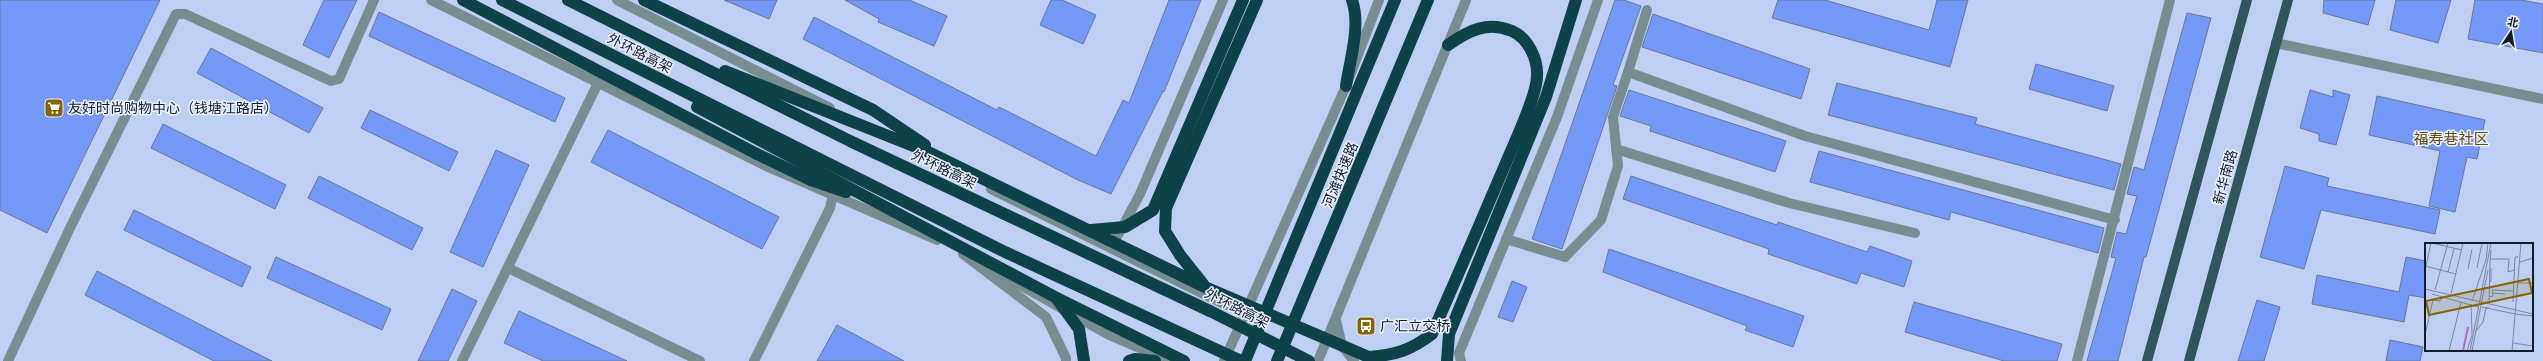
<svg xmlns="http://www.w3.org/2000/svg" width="2543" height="361" font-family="'Archivo Narrow','Noto Sans SC',sans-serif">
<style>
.building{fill:#7599f8;stroke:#697798}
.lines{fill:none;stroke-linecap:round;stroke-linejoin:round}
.minor{stroke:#788d90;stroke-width:10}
.major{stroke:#2e565b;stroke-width:10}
.highway{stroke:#0d4249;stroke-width:12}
.labels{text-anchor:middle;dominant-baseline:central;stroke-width:3;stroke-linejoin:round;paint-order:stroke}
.street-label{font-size:14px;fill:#161b28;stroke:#e9f0ff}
.poi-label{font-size:14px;fill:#161b28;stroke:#e9f0ff;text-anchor:start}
.neighbourhood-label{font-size:15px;fill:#624c0f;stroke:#e9f0ff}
.inset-river{fill:none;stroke:#b868b9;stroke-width:2}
.inset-road{fill:none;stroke:#7b87a2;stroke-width:1}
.view{fill:#856500;fill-opacity:0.15;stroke:#856500;stroke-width:2}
.inset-edge{fill:none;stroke:#161b28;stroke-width:2}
</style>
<rect width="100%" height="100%" fill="#bfcff3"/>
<g class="building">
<polygon points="0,0 160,0 47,233 0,210"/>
<polygon points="324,0 357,0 329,58 303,45"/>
<polygon points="724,0 777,0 769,19"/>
<polygon points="845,0 909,0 947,16 934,46 878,22 879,19"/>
<polygon points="1051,0 1062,0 1096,15 1083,44 1040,25"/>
<polygon points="1169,0 1201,0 1164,92 1163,91 1111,194 1078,180 803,39 814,17 997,110 999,107 1096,156 1123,100 1129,103"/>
<polygon points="1615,0 1624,0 1641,6 1640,9 1613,85 1617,86 1562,249 1532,239"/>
<polygon points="1778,0 1825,0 1929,30 1937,0 1968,0 1950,67 1772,18"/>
<polygon points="2324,0 2375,0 2368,25 2323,13"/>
<polygon points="2396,0 2451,0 2438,43 2390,30"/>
<polygon points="2475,0 2521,0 2543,4 2543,53 2468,39"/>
<polygon points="379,12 565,98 555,122 369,36"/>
<polygon points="2187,13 2211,18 2146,257 2144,257 2118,361 2087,361 2116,258 2111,257 2117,232 2126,234 2137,196 2127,194 2134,167 2144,170"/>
<polygon points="1653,14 1810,69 1801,99 1642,47"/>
<polygon points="211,48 323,108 309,133 197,73"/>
<polygon points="2036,64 2114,86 2107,111 2029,89"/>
<polygon points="1837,83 1977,118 1975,124 2121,164 2114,190 1828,115"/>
<polygon points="1629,90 1786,141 1775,172 1650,131 1651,126 1620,116"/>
<polygon points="2310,90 2333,97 2333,90 2350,95 2336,145 2319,141 2319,134 2300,128"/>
<polygon points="2377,96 2485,120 2477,159 2467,157 2455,212 2429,206 2440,151 2369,135"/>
<polygon points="370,110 458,152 449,171 361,128"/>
<polygon points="163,124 286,185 275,209 151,148"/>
<polygon points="608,130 779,217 762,249 591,162"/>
<polygon points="496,150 529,165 483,267 450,252"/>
<polygon points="1819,151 2104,228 2098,253 1951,212 1949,220 1810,182"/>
<polygon points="2285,166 2329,178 2327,186 2440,210 2435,234 2321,210 2304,269 2260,257"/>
<polygon points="319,176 423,228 412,250 308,198"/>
<polygon points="1631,176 1777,225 1778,222 1867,252 1870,246 1912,261 1904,287 1861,273 1857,284 1768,254 1769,249 1623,199"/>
<polygon points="134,210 251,267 242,287 124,230"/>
<polygon points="1609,249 1804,316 1793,347 1745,330 1747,326 1603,272"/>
<polygon points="276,257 391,309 382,330 267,278"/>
<polygon points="2406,257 2426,261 2426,298 2409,295 2404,322 2312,304 2317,275 2399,292"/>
<polygon points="97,271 230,340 272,361 214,361 85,295"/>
<polygon points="1512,281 1527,287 1513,322 1498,317"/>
<polygon points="452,289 477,301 448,361 418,361"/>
<polygon points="2257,300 2280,307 2264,361 2238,361"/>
<polygon points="1914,302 2062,344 2057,361 2004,361 1905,332"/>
<polygon points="519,311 627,361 543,361 504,343"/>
<polygon points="837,325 904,361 817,361"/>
<polygon points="2390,340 2423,347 2420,361 2386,361"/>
</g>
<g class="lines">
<g class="minor">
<polyline points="431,0 768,167 937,240"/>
<polyline points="617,0 830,108"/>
<polyline points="2276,43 2543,99"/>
<polyline points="1628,72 1647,10"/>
<polyline points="1616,149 1789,203 1915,233"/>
<polyline points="991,189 1226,305 1244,304"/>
<polyline points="1506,239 1565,257 1601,220 1618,166 1613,117 1628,72 1805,136 2115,220"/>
<polyline points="1111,248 1140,194 1223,0"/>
<polyline points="963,254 1046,317 1066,358 1066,361"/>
<polyline points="508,268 700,361"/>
<polyline points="993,270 1109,335 1170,361"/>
<polyline points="1336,320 1342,346 1354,361"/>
<polyline points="8,361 69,230 176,14 185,14 331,81 339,79 374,0"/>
<polyline points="462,361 598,83"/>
<polyline points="754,361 830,208 833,195"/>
<polyline points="1224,361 1346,86 1379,0"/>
<polyline points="1318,361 1466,0"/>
<polyline points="1461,361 1459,353 1557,117 1598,0"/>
<polyline points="2077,361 2170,0"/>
</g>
<g class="major">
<polyline points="2147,361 2247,0"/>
<polyline points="2189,361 2288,0"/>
</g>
<g class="highway">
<polyline points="463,0 755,153 811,180 846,192"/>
<polyline points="502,0 1005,252 1241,361"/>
<polyline points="568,0 850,141 1212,312 1309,361"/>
<polyline points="644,0 873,110 925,145"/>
<polyline points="725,71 926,151 1205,287 1378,361"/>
<path d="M1346,86c4,-27 15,-60 6,-86"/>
<polyline points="697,107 1055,297 1184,361"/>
<polyline points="1091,230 1125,227 1153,210 1243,0"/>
<polyline points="1203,284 1180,255 1165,231 1166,208 1257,0"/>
<polyline points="1057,299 1079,329 1084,361"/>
<path d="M1369,357c27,-2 42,-7 63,-23 26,-59 51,-117 76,-176 8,-19 29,-63 29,-82 1,-17 -9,-38 -25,-45 -24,-10 -43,-1 -64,14"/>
<polyline points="1129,361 1135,359 1155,361"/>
<polyline points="1245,361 1395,0"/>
<polyline points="1277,361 1428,0"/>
<polyline points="1447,361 1449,334 1546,97 1576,0"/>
</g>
</g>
<defs>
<g id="supermarket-square" transform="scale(1)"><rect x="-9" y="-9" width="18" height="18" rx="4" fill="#856500" stroke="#e9f0ff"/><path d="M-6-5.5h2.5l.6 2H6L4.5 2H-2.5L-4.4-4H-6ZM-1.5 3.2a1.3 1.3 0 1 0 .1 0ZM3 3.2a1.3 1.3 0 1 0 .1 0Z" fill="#fff"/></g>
<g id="bus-square" transform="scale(1)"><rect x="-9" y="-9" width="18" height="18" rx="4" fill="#856500" stroke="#e9f0ff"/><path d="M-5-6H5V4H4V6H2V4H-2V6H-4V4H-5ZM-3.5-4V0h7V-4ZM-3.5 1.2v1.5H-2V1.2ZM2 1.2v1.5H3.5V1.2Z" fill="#fff"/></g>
</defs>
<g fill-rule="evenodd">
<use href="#supermarket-square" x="54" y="108"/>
<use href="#bus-square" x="1366" y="326"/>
</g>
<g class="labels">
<g class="street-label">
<text transform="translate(640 53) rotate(27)">外环路高架</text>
<text transform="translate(944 169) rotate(26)">外环路高架</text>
<text transform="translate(1340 175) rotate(-67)">河滩快速路</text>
<text transform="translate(2225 177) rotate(-75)">新华南路</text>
<text transform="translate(1237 308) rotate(27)">外环路高架</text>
</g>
<g class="poi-label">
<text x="68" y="108">友好时尚购物中心（钱塘江路店）</text>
<text x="1380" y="326">广汇立交桥</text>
</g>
<g class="neighbourhood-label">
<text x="2451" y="138">福寿巷社区</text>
</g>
</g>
<g transform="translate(2425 243)">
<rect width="108" height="108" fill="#bfcff3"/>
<path class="inset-river" d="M38,108l5,-24"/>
<path class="inset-road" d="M7,0l30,7M65,16h19l-1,13 6,-2M61,17l2,-17M65,19l1,-12M95,19l13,-4M0,23l31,8M1,23l5,-23M52,25l5,-25M43,26l4,-20M23,29l6,-23M66,39v-14M93,40h15M0,46l108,25M10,47l13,-47M68,50l12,1M7,51l46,13M26,51l12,-51M64,54l4,-1 -1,-6 21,1M47,58l14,-41M88,59l2,-45h3M46,61l1,30M64,61l1,-42M57,64l33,7M90,71l18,2M51,88l7,-9 3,-14h3M0,92l8,-35 7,1 1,-5M88,100l20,3M24,108l12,-49M42,108l5,-16M45,108l21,-108M47,108l16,-81M87,108l9,-108"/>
<path class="view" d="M104,36l3,14 -103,22 -3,-14z"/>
<rect width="108" height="108" class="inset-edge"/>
</g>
<g transform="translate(2511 32) rotate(12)" stroke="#e9f0ff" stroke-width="3" paint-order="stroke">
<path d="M0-3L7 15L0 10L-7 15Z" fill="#161b28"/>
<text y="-6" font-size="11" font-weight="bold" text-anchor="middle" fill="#161b28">北</text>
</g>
</svg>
